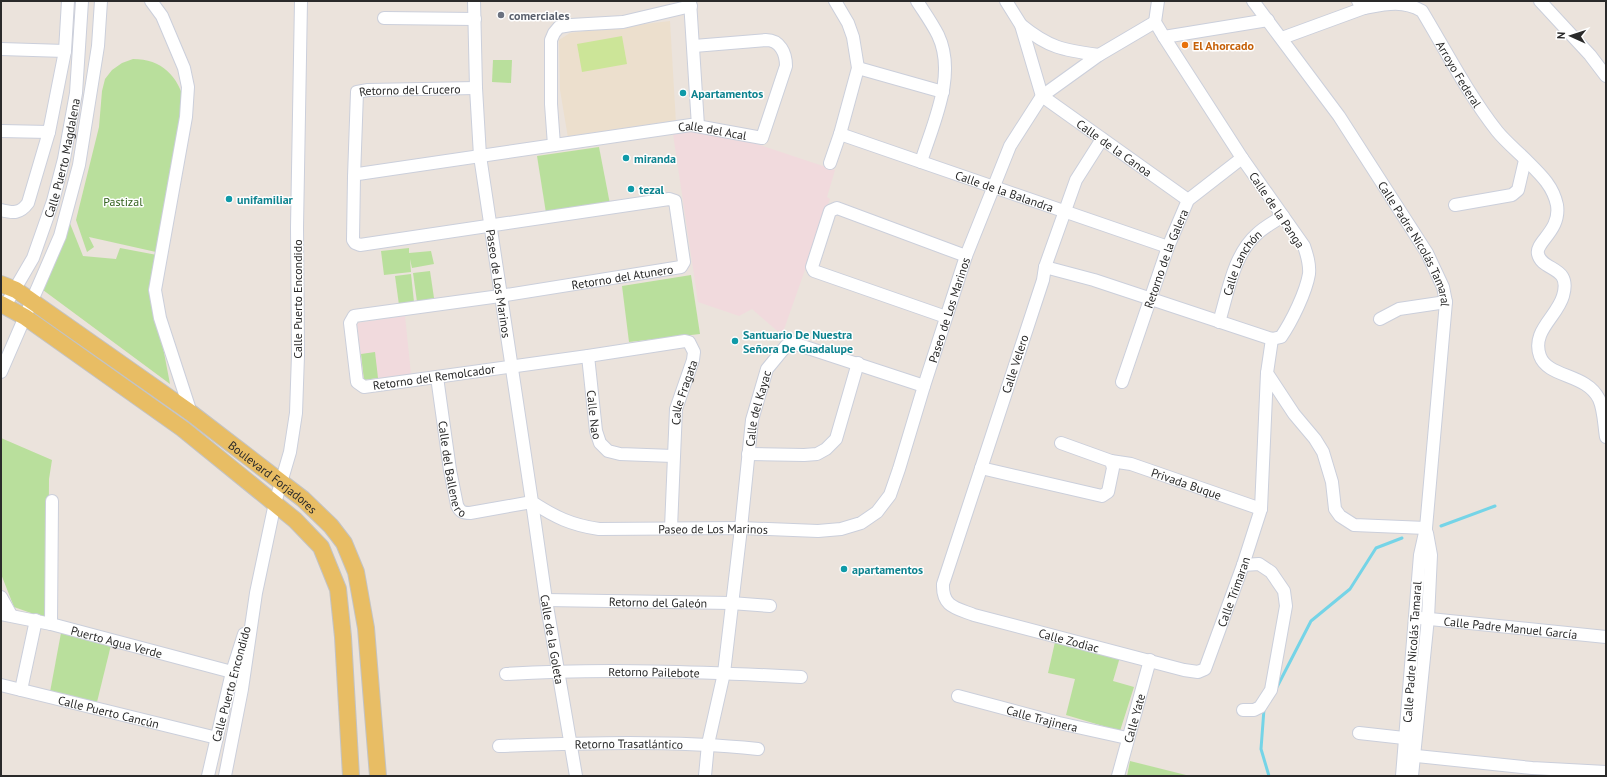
<svg xmlns="http://www.w3.org/2000/svg" width="1607" height="777" font-family="'PT Sans',sans-serif">
<style>
.education{fill:#ecdfcd}
.medical{fill:#f1dadd}
.green{fill:#b9df9c}
.pitch{fill:#cce598}
.lines{fill:none;stroke-linecap:round;stroke-linejoin:round}
.stream{stroke:#75d4e7;stroke-width:3}
.minor-casing{stroke:#cbcfdb;stroke-width:14}
.major-casing{stroke:#c3c3c3;stroke-width:18}
.minor{stroke:#fff;stroke-width:12}
.major{stroke:#e8bd64;stroke-width:16}
.worship-dot{fill:#6b7280;stroke:#fff;stroke-width:1.5}
.food-dot{fill:#e8710a;stroke:#fff;stroke-width:1.5}
.culture-dot{fill:#0f9aa8;stroke:#fff;stroke-width:1.5}
.labels{text-anchor:middle;dominant-baseline:central;stroke-width:3;stroke-linejoin:round;paint-order:stroke}
.worship-label{font-size:12px;font-weight:bold;fill:#5b616d;stroke:#fff;text-anchor:start}
.food-label{font-size:12px;font-weight:bold;fill:#c56008;stroke:#fff;text-anchor:start}
.street-label{font-size:12px;fill:#2a2a2a;stroke:#fff}
.culture-label{font-size:12px;font-weight:bold;fill:#0d838f;stroke:#fff;text-anchor:start}
.park-label{font-size:12px;fill:#33621e;stroke:#fff}
</style>
<rect width="100%" height="100%" fill="#ebe3dc"/>
<polygon class="education" points="670,21 676,123 568,138 560,90 559,40 570,33"/>
<g class="medical">
<polygon points="691,131 754,143 835,170 827,197 830,199 782,335 752,309 739,316 698,302 673,134"/>
<polygon points="405,316 411,374 364,380 357,323"/>
</g>
<g class="green">
<path d="M133,59c29,0 45,17 52,44l-29,149 -67,-15 5,10 -7,5 -11,-32 23,-93 3,-36 3,-12 7,-9 10,-7z"/>
<polygon points="493,60 512,60 511,83 492,82"/>
<polygon points="599,147 610,204 546,213 537,156"/>
<polygon points="69,221 83,256 116,259 120,248 157,255 158,321 170,384 43,290"/>
<polygon points="409,248 409,253 431,251 434,264 412,268 410,259 411,272 384,275 381,251"/>
<polygon points="430,271 434,298 417,302 413,273"/>
<polygon points="411,274 414,302 399,305 395,276"/>
<polygon points="691,275 700,334 629,342 622,286"/>
<polygon points="375,352 378,378 364,380 361,354"/>
<polygon points="1,438 52,460 49,479 48,619 14,607 1,574"/>
<polygon points="61,633 111,645 97,702 50,692"/>
<polygon points="1055,642 1120,657 1113,681 1134,687 1120,731 1066,715 1075,679 1048,673"/>
<polygon points="1130,761 1190,776 1127,776"/>
</g>
<polygon class="pitch" points="622,36 627,64 582,72 577,44"/>
<g class="lines">
<g class="stream">
<polyline points="1441,526 1495,506"/>
<polyline points="1277,687 1311,621 1350,589 1376,548 1402,538"/>
<polyline points="1264,709 1261,749 1269,776"/>
</g>
<g class="minor-casing">
<g id="minor">
<polyline points="151,1 162,16 184,68 188,87 186,117 155,290 160,318 191,413"/>
<path id="s1" d="M474,1l2,87 4,68 52,346c23,15 39,23 67,27l142,-1 77,3 23,-2 20,-6 16,-11 13,-17 9,-26 25,-83 42,-130 44,-110 32,-50 57,-41 56,-33"/>
<polyline points="690,1 698,126"/>
<path d="M917,1c7,11 15,22 21,34 19,40 -5,88 -17,127"/>
<polyline points="1006,1 1021,25 1042,96"/>
<path id="s2" d="M1253,1l86,115 88,137 16,34 3,15 -20,226 -6,27 -18,221"/>
<path id="s3" d="M1358,1l6,7c22,-4 39,-8 58,3 24,40 46,83 75,120 8,10 19,19 28,28 14,14 28,26 32,46 4,26 -22,37 -19,49 4,18 34,11 25,42 -6,21 -32,35 -23,60 8,22 46,17 59,43 5,11 5,26 7,38"/>
<polyline points="1540,1 1590,55 1606,76"/>
<polyline points="384,18 475,19"/>
<path d="M1021,25c28,23 42,25 78,30"/>
<polyline points="1164,37 1268,20"/>
<polyline points="1282,38 1364,8"/>
<polyline points="1,49 65,51"/>
<polyline points="858,68 943,92"/>
<path id="s4" d="M1042,96l146,104"/>
<polyline points="1,131 49,132 65,51 68,1"/>
<path id="s5" d="M840,134l328,113"/>
<path id="s6" d="M1102,139l-26,41 -31,87 -2,13 -100,304c-1,23 13,24 31,31l210,55 14,2 7,-3 38,-104 18,-56 6,-136"/>
<polyline points="554,145 551,104 551,40 554,33 559,27 571,25 623,22 691,6"/>
<polyline points="830,163 840,134 858,68 853,37 848,23 835,1"/>
<path id="s7" d="M354,177l3,-85 11,-2 108,-2"/>
<polyline points="1455,205 1512,195 1518,190 1525,160"/>
<path d="M1,210c12,3 19,4 27,-7l21,-71"/>
<path d="M1045,267l49,13 178,59 9,-2c11,-16 25,-45 28,-63 1,-10 -2,-19 -5,-28l-62,-88 -78,-121 -9,-15 3,-21"/>
<path id="s8" d="M5,306l28,-48 20,-57 11,-42 12,-66 6,-92"/>
<polyline points="946,317 814,271 812,267 830,211 837,208 966,256"/>
<polyline points="1380,319 1399,309 1446,302"/>
<path id="s9" d="M1219,322c9,-29 14,-67 38,-88 7,-7 17,-12 26,-18"/>
<polyline points="1272,339 1267,373 1294,414 1315,439 1323,452 1332,482 1335,509 1340,516 1354,525 1426,528"/>
<path id="s10" d="M588,356l8,75 4,12 8,8 12,3 53,2"/>
<polyline points="1,372 60,236 79,165 98,46 101,1"/>
<path id="s11" d="M437,377l13,93 7,35c3,7 6,8 13,8l62,-11 14,98 30,176"/>
<path id="s12" d="M1122,382l46,-135 20,-47 54,-42"/>
<polyline points="748,454 804,455 817,454 826,449 836,439 858,363"/>
<path id="s13" d="M1111,461l20,3 130,45"/>
<polyline points="981,468 1102,496 1108,492 1113,468 1111,461 1061,443"/>
<path id="s14" d="M671,528l5,-119 17,-49 1,-8 -5,-10 -4,-1 -97,15 -224,31 -7,-5 -7,-59 4,-7 146,-20 181,-29 3,-5 -9,-61 -6,-2 -309,46 -5,-2 -2,-3 1,-63 4,-3 333,-49 71,13 24,-72c0,-13 -6,-26 -20,-26l-72,6"/>
<polyline points="1243,565 1259,564 1271,572 1284,591 1286,606 1271,690 1260,707 1254,710 1243,710"/>
<polyline points="1,597 11,615"/>
<path id="s15" d="M546,600l185,3 39,3"/>
<path id="s16" d="M1,614l50,10 181,48"/>
<path id="s17" d="M1420,618l186,19"/>
<polyline points="51,624 52,501"/>
<path id="s18" d="M506,674c98,-6 197,-2 295,3"/>
<path id="s19" d="M1,685l216,53"/>
<polyline points="21,690 36,620"/>
<path id="s20" d="M958,696l101,27 68,15"/>
<polyline points="1359,733 1413,739"/>
<path id="s21" d="M499,746c86,-3 173,-6 259,3"/>
<polyline points="1407,755 1532,768 1606,772"/>
<polyline points="208,776 232,672 244,634"/>
<polyline points="225,776 242,689 256,593 275,503 290,452 296,413 298,355 297,227 301,1"/>
<path id="s22" d="M705,776l3,-32 16,-71 17,-145 11,-108 15,-51 19,-23 7,-3 131,43"/>
<path id="s23" d="M1118,776l32,-116"/>
<polyline points="1412,776 1428,618 1431,555 1427,533"/>
</g>
</g>
<g class="major-casing">
<g id="major">
<path id="s24" d="M1,284l15,6 175,123 112,86 28,27 13,17 12,29 10,56 12,148"/>
<polyline points="1,304 25,317 183,429 295,520 321,547 338,589 343,637 351,776"/>
</g>
</g>
<use href="#minor" class="minor"/>
<use href="#major" class="major"/>
</g>
<circle class="worship-dot" cx="501" cy="15" r="4"/>
<circle class="food-dot" cx="1185" cy="45" r="4"/>
<g class="culture-dot">
<circle cx="683" cy="93" r="4"/>
<circle cx="626" cy="158" r="4"/>
<circle cx="631" cy="189" r="4"/>
<circle cx="229" cy="199" r="4"/>
<circle cx="735" cy="341" r="4"/>
<circle cx="844" cy="569" r="4"/>
</g>
<g class="labels">
<g class="worship-label">
<text x="509" y="15">comerciales</text>
</g>
<g class="food-label">
<text x="1193" y="45">El Ahorcado</text>
</g>
<g class="street-label">
<text stroke="none"><textPath href="#s3" startOffset="142">Arroyo Federal</textPath></text>
<text stroke="none"><textPath href="#s7" startOffset="138">Retorno del Crucero</textPath></text>
<text stroke="none"><textPath href="#s14" startOffset="1747">Calle del Acal</textPath></text>
<text stroke="none"><textPath href="#s4" startOffset="89">Calle de la Canoa</textPath></text>
<text stroke="none"><textPath href="#s8" startOffset="160">Calle Puerto Magdalena</textPath></text>
<text stroke="none"><textPath href="#s5" startOffset="174">Calle de la Balandra</textPath></text>
<text transform="translate(1277 210) rotate(56)">Calle de la Panga</text>
<text stroke="none"><textPath href="#s2" startOffset="293">Calle Padre Nicolás Tamaral</textPath></text>
<text stroke="none"><textPath href="#s12" startOffset="131">Retorno de la Galera</textPath></text>
<text stroke="none"><textPath href="#s9" startOffset="64">Calle Lanchón</textPath></text>
<text stroke="none"><textPath href="#s14" startOffset="866">Retorno del Atunero</textPath></text>
<text stroke="none"><textPath href="#s1" startOffset="284">Paseo de Los Marinos</textPath></text>
<text transform="translate(297 299) rotate(-90)">Calle Puerto Encondido</text>
<text stroke="none"><textPath href="#s1" startOffset="1076">Paseo de Los Marinos</textPath></text>
<text transform="translate(1015 364) rotate(-72)">Calle Velero</text>
<text transform="translate(434 377) rotate(-8)">Retorno del Remolcador</text>
<text stroke="none"><textPath href="#s14" startOffset="137">Calle Fragata</textPath></text>
<text stroke="none"><textPath href="#s22" startOffset="372">Calle del Kayac</textPath></text>
<text stroke="none"><textPath href="#s10" startOffset="59">Calle Nao</textPath></text>
<text stroke="none"><textPath href="#s11" startOffset="93">Calle del Ballenero</textPath></text>
<text stroke="none"><textPath href="#s24" startOffset="334">Boulevard Forjadores</textPath></text>
<text stroke="none"><textPath href="#s13" startOffset="79">Privada Buque</textPath></text>
<text stroke="none"><textPath href="#s1" startOffset="692">Paseo de Los Marinos</textPath></text>
<text stroke="none"><textPath href="#s6" startOffset="844">Calle Trimaran</textPath></text>
<text stroke="none"><textPath href="#s15" startOffset="112">Retorno del Galeón</textPath></text>
<text stroke="none"><textPath href="#s17" startOffset="91">Calle Padre Manuel García</textPath></text>
<text stroke="none"><textPath href="#s11" startOffset="348">Calle de la Goleta</textPath></text>
<text stroke="none"><textPath href="#s6" startOffset="621">Calle Zodiac</textPath></text>
<text stroke="none"><textPath href="#s16" startOffset="119">Puerto Agua Verde</textPath></text>
<text transform="translate(1412 652) rotate(-86)">Calle Padre Nicolás Tamaral</text>
<text stroke="none"><textPath href="#s18" startOffset="148">Retorno Pailebote</textPath></text>
<text transform="translate(231 684) rotate(-75)">Calle Puerto Encondido</text>
<text stroke="none"><textPath href="#s19" startOffset="111">Calle Puerto Cancún</textPath></text>
<text stroke="none"><textPath href="#s20" startOffset="87">Calle Trajinera</textPath></text>
<text stroke="none"><textPath href="#s23" startOffset="60">Calle Yate</textPath></text>
<text stroke="none"><textPath href="#s21" startOffset="130">Retorno Trasatlántico</textPath></text>
</g>
<g class="culture-label">
<text x="691" y="93">Apartamentos</text>
<text x="634" y="158">miranda</text>
<text x="639" y="189">tezal</text>
<text x="237" y="199">unifamiliar</text>
<text x="743" y="334">Santuario De Nuestra<tspan x="743" dy="14">Señora De Guadalupe</tspan></text>
<text x="852" y="569">apartamentos</text>
</g>
<g class="park-label">
<text x="123" y="201">Pastizal</text>
</g>
</g>
<rect width="1607" height="777" fill="none" stroke="#2a2a2a" stroke-width="4"/>
<g transform="translate(1571 36) rotate(273)" stroke="#ffffff" stroke-width="3" paint-order="stroke">
<path d="M0-3L7 15L0 10L-7 15Z" fill="#2a2a2a"/>
<text y="-6" font-size="11" font-weight="bold" text-anchor="middle" fill="#2a2a2a">N</text>
</g>
</svg>
